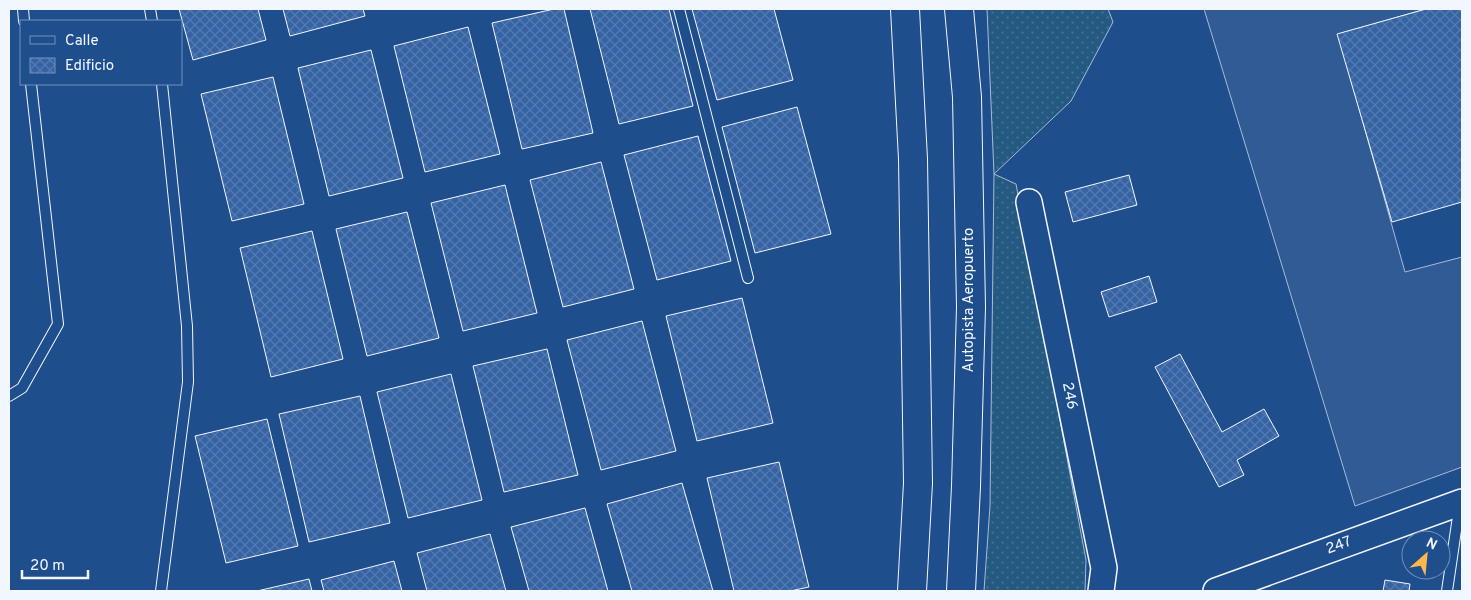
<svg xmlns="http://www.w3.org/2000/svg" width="1471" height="600" font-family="Overpass,sans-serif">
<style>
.grass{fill:url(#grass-dots);stroke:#a8bbd7}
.parking{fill:#305b95;stroke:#a8bbd7}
.building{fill:url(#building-cross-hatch);stroke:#f2f6ff}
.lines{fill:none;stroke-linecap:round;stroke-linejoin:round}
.service-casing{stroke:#f2f6ff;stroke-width:12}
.tertiary-casing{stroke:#f2f6ff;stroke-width:28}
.trunk-casing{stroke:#f2f6ff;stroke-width:30}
.service{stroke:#1f4e8c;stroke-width:10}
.tertiary{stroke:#1f4e8c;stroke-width:25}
.trunk{stroke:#1f4e8c;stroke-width:28}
.labels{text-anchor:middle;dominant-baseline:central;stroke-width:4;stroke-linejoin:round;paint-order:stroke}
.street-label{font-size:15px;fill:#f2f6ff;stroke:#1f4e8c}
</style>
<defs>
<pattern id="grass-dots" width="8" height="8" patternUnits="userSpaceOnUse" patternTransform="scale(1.25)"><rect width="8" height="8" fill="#245a82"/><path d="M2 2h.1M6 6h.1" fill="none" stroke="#447295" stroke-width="1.8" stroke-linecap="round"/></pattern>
<pattern id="building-cross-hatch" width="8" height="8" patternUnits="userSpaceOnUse" patternTransform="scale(1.25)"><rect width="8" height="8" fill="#3563a3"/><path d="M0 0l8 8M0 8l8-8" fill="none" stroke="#537ab1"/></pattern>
</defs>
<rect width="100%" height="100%" fill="#1f4e8c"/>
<polygon class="grass" points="987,9 1108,9 1113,22 1071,101 994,174 1016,184 1086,560 1085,591 984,591 990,506 994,174"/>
<polygon class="parking" points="1204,9 1426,9 1338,34 1405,272 1462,257 1462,467 1355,506"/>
<g class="building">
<polygon points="179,9 258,9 266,40 193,60"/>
<polygon points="283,9 363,9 365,16 290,36"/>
<polygon points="554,9 564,9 593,133 522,149 492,23"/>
<polygon points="590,9 669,9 693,106 619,124"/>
<polygon points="692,9 774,9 793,80 717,100"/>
<polygon points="1426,9 1462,9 1462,202 1392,222 1337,34"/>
<polygon points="468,27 500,154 425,172 394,46"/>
<polygon points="371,50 403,178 329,196 298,68"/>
<polygon points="273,77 304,204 232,221 201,94"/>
<polygon points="797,107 831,234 755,253 722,127"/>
<polygon points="698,136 731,261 657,280 624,155"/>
<polygon points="601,162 634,289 563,307 530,180"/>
<polygon points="1129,175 1137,205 1073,222 1065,192"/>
<polygon points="505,185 537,313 463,331 431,203"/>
<polygon points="407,212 439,338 367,356 336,229"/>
<polygon points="312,231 343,359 271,377 240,248"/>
<polygon points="1149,276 1157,302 1109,317 1101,292"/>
<polygon points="742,298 773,423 697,441 666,316"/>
<polygon points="642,321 676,451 601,470 567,340"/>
<polygon points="547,349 578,475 504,492 473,366"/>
<polygon points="1180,354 1222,432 1264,409 1279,436 1237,460 1244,475 1219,487 1155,367"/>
<polygon points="451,374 482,500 408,518 377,392"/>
<polygon points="360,396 390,523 309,542 279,414"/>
<polygon points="267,419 298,546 226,563 195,436"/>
<polygon points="779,462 809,587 790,591 734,591 707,478"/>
<polygon points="682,483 713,591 632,591 607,504"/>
<polygon points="585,508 608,591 529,591 511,527"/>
<polygon points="490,534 506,591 427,591 417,553"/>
<polygon points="394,561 402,591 324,591 321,580"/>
<polygon points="309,579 312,591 257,591"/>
<polygon points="1385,580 1410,584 1409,591 1383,591"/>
</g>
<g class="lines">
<g class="service-casing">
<g id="service">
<polyline points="23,9 24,21"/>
<polyline points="150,9 152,21"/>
<polyline points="679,9 748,278"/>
<polyline points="9,396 22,388 58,324 31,84"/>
<polyline points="161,591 188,382 187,326 162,84"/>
<polyline points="1447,591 1460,503"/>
</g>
</g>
<g class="tertiary-casing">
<g id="tertiary">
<polyline points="1029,202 1104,568 1101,591"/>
<polyline points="1216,591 1462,502"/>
</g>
</g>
<g class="trunk-casing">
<g id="trunk">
<polyline points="905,9 913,159 918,483 912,591"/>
<polyline points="959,9 967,97 971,307 966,486 961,591"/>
</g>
</g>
<use href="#service" class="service"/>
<use href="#tertiary" class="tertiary"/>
<use href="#trunk" class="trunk"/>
</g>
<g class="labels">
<g class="street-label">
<text transform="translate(969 300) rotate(-90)">Autopista Aeropuerto</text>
<text transform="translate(1069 396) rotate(78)">246</text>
<text transform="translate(1339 546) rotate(-20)">247</text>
</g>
</g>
<rect width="1471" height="600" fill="none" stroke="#f2f6ff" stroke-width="20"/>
<rect x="20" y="20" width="162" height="65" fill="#1f4e8c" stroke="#7391ba"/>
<rect x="30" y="36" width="25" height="8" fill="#1f4e8c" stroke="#7391ba"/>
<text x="65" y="45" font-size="15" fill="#f2f6ff">Calle</text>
<rect x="30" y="58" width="25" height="15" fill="url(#building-cross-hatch)" stroke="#7391ba"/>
<text x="65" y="70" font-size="15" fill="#f2f6ff">Edificio</text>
<g transform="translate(1426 555) rotate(27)"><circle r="24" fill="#1f4e8c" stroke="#7391ba"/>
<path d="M0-4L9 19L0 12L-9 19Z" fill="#ffb74d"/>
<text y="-8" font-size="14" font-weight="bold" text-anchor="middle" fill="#f2f6ff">N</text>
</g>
<path d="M22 570v8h66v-8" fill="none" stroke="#f2f6ff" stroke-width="2.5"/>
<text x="30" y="570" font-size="15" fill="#f2f6ff" stroke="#1f4e8c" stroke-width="4" paint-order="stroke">20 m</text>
</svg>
